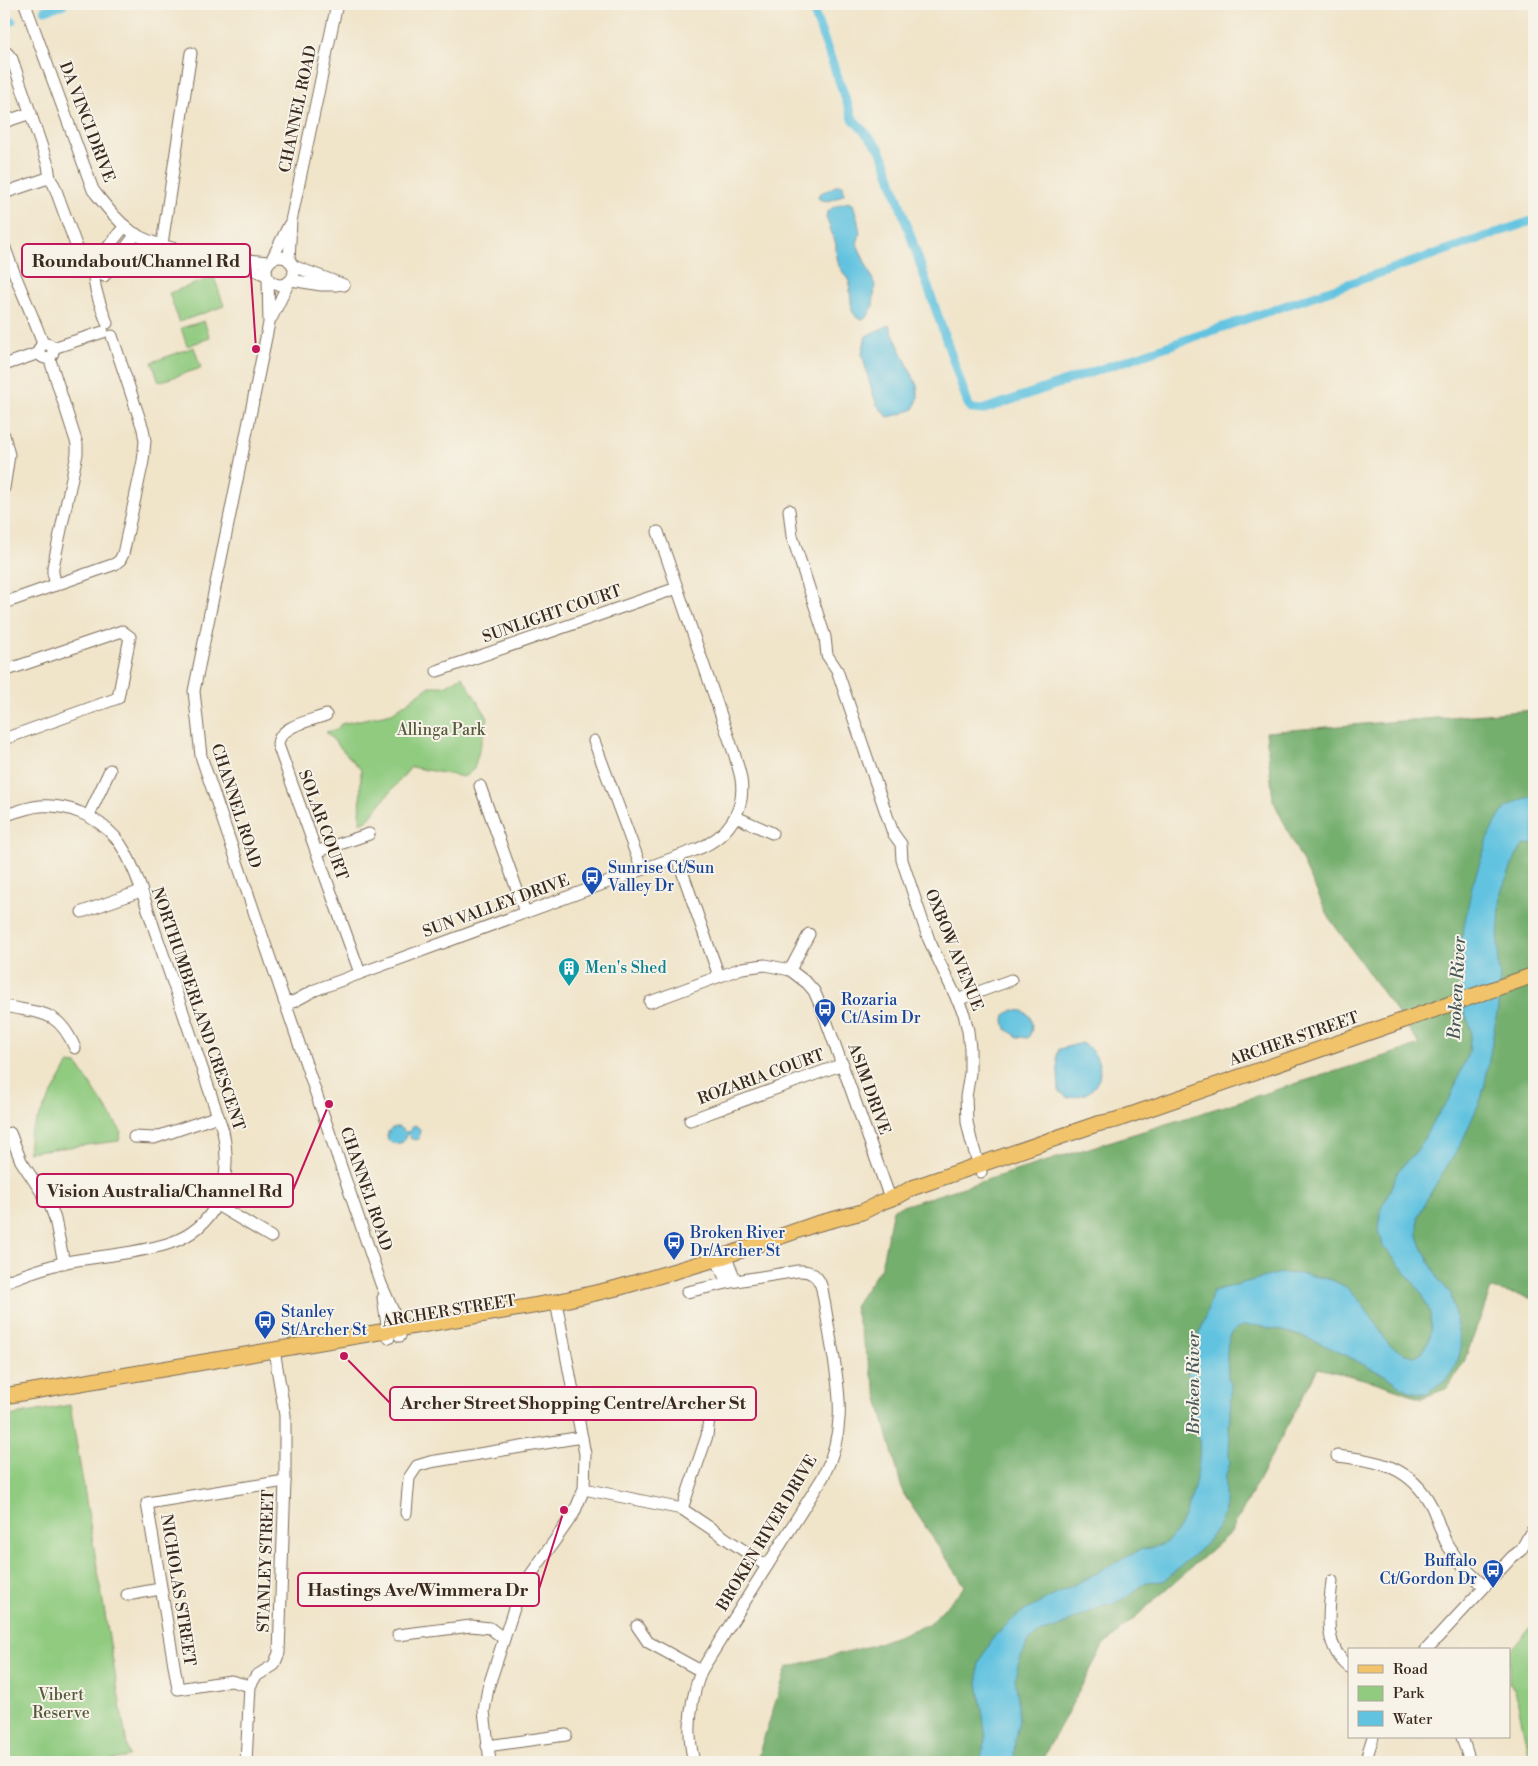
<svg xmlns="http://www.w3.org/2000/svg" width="1538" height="1766" font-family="'Libre Bodoni',serif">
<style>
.green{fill:#90cb80;stroke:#667a4f}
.forest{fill:#74af6e;stroke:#586c46}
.water{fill:#62c3e0;stroke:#4e767f}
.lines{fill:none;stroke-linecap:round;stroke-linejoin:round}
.canal{stroke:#62c3e0;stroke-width:9}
.minor-casing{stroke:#7a6b5a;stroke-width:13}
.major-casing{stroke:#7a6b5a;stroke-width:17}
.minor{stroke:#fff;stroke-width:11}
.major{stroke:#f1c36a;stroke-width:15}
.labels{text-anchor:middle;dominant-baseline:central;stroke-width:4;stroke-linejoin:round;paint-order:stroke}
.street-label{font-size:16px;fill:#3b2a1e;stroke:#f7f3e8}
.park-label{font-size:16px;fill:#545a3b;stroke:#f7f3e8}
.transit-label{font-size:16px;fill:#164399;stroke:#f7f3e8;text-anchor:start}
.culture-label{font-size:16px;fill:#0d838f;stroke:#f7f3e8;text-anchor:start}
.water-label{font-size:18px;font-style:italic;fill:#475858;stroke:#f7f3e8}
.leader{fill:none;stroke:#c2185b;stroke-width:2}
.callout-dot{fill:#c2185b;stroke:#f7f3e8;stroke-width:2}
.callout{fill:#f7f3e8;stroke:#c2185b;stroke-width:2}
.callout-label{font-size:18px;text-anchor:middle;font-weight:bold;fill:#3b2a1e}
</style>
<rect width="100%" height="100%" fill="#f7f3e8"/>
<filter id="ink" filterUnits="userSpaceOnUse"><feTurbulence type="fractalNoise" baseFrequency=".02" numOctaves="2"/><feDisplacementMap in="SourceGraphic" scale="10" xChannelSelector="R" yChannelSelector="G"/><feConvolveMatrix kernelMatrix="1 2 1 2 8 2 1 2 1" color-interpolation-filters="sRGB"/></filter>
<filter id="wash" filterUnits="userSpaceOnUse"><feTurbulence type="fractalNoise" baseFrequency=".0096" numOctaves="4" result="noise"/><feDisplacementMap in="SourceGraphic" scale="20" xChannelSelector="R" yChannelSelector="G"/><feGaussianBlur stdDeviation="1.12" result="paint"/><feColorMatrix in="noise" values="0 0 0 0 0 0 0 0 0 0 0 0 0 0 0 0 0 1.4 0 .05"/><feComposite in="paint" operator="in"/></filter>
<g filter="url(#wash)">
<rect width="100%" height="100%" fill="#f0e4c9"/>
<g class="green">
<polygon points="214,277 224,306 179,322 169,293"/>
<polygon points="204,321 210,338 187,346 181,328"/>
<polygon points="194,347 201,368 159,382 152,362"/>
<polygon points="462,676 488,718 474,769 464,777 411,767 367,820 360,823 361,770 326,732 336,730 341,724 392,713 430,686 445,686"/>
<polygon points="69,1063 77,1064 121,1131 119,1141 28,1152 30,1133"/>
<polygon points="70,1405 129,1757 100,1762 4,1762 4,1417"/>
<polygon points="1534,1624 1534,1762 1530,1762 1515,1690 1509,1683 1509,1652"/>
</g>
<polygon class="forest" points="1534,710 1534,1299 1491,1289 1464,1362 1448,1388 1422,1398 1372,1381 1318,1368 1231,1532 1103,1646 1041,1762 756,1762 787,1667 870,1646 929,1624 965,1586 903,1493 854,1307 881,1267 893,1209 1420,1045 1330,919 1273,800 1266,732"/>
<g class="water">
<path d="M838,185h5l1,9c-9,5 -16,10 -26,4l1,-4z"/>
<path d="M848,202l5,2 4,13 3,16 -3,11 18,41 -2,21 -5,10 -5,3 -6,-1 -5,-7 -3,-30 -10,-15 -3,-14v-8l-10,-27c1,-10 14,-12 22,-15z"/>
<polygon points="889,325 917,385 918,398 914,409 901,414 888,417 877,405 869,381 862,353 866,336"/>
<path d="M1534,796v48l-10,1 -7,9 -16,38 -3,50 1,10 -1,10 2,14 -2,31 -13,77 -4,15 -20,45 -33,53 -10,20v18l4,12 17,33 12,14 10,53 -2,10 -7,15 -7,9 -11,6 -6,6c-18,1 -25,-5 -38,-15 -7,-4 -16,-8 -24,-12 -32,-18 -66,-33 -102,-39 -10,-2 -25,-4 -32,6 -8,11 -4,32 -4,45l3,4v17l-2,27 1,13 -1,14 1,10 -5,15v35l-9,17 -11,15 -41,36 -18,1 -19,15 -14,7 -8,1 -49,23 -17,5 -11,9 -10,23 -3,13 3,21 1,21 -4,18 -1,24h-34l6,-24 -8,-56v-12l1,-7 16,-28 24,-21 123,-65c9,-1 18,-2 26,-8 19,-15 35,-77 31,-101 -1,-6 -4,-12 -6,-18 -3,-16 -5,-34 -5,-50l25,-81 67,-18 23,1 29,6 14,7 14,14 19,27 9,16 17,10 9,2 7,-3 9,-15 1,-9 -1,-16 -7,-17 -16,-22 -24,-28 -4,-16 2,-19 17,-40 21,-23 13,-25 18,-25 19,-47 2,-22 -10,-27 -2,-51 13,-65 18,-53 11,-19 5,-6 14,-8z"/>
<path d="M1013,1010l10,1 6,4c4,8 4,15 -1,23l-10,-1 -12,-8 -2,-8 1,-6z"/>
<path d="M1082,1043c19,10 26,37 5,50 -5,3 -13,4 -19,5l-9,-7 -2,-36 2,-6z"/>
<path d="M415,1125l5,4 -1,10 -4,1 -5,-2 -1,-4 -3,1 -3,7c-20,8 -21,-16 -4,-15l6,5 5,-1 2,-4z"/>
</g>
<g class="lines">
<g class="canal">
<polyline points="811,4 853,119 879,148 884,158 968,404 972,409 982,410 1534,220"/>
<polyline points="45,10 64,4"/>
<polyline points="4,24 12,21"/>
</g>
</g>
</g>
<g filter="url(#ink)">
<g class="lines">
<g class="minor-casing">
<g id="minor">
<path d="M25,4l68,186c12,15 23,30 39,42 29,20 101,27 137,30"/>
<polyline points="4,52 7,53 12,59 48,165 50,179"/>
<polyline points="4,122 31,113"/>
<polyline points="4,193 45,179 50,179 54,185 77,248 108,270"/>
<polyline points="162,244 191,53"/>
<path d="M4,245c11,34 27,65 39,99"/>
<circle cx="280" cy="271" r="14"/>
<polyline points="272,259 289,225"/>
<polyline points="289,261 291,221 337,4"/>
<polyline points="238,263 266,275"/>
<polyline points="293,266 344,285"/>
<polyline points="104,276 136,234"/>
<polyline points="268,279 269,323 194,691 201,756 381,1284 393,1311 400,1336"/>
<polyline points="291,280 321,285 337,285"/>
<polyline points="272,317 289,282"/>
<path d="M107,323c-5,-15 -18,-43 -11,-58 7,-13 20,-28 29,-39"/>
<circle cx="46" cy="351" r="7"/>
<polyline points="53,348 103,332"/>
<polyline points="49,357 77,444 77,454 53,567 53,573 56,585"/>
<polyline points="4,365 39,353"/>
<polyline points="4,435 9,455 4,488"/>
<polyline points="789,510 792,536 825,637 827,655 837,670 893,833 901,844 902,860 929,940 964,1014 968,1031 970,1048 970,1073 966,1097 967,1122 971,1140 981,1172"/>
<polyline points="4,603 115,564 120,560 123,554 143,461 145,441 143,429 112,336"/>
<polyline points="4,671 122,631 130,637 118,698 4,739"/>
<polyline points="437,671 677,588"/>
<path d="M326,715c-15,6 -48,11 -48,30l82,228"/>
<polyline points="594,741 642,870"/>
<polyline points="480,786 525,912"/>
<polyline points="89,815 110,770"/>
<path d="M4,816c11,-4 24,-9 36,-10 28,-2 56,10 75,31 19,22 31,68 41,97 23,65 45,131 67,197 10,49 -4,97 -56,113 -33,10 -68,12 -101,18 -22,5 -42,13 -62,20"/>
<polyline points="736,817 772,833"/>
<polyline points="316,852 369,834"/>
<polyline points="677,857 719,976"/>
<polyline points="82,912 141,891"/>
<polyline points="790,970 809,934"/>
<polyline points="957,1000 1011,980"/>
<path d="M284,1001l9,1 22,-12 383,-141c29,-12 48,-38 43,-70 -1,-7 -4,-15 -6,-23l-77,-224"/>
<polyline points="650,1002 742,968 765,965 790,970 807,983 814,991 822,1009 890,1198"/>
<path d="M4,1006c38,8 54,3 71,42"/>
<polyline points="690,1120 843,1064"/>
<polyline points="10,1133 21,1161 50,1205 55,1219 64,1263"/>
<polyline points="134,1137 154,1138 218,1116"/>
<polyline points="217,1205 271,1237"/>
<polyline points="725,1256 736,1281"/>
<polyline points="716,1259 727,1282"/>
<path d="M687,1292l49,-11 62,-10c13,-1 21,5 24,18 4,21 7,43 11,64 8,46 12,80 -10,124l-122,194c-11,30 -15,60 -7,91"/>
<polyline points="383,1298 389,1338"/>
<path d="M1337,1456c42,5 74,10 95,51 6,13 9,27 16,39 10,16 23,28 36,40"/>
<polyline points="584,1489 682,1509 767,1566"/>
<polyline points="682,1509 707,1436 710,1408"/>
<polyline points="406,1513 409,1478 417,1466 430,1462 582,1437"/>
<path d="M1332,1581c-3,31 -10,64 17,86"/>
<polyline points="127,1595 160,1589"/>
<polyline points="637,1626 648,1642 701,1671"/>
<polyline points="398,1635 471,1626 490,1628 504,1639"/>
<polyline points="1426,1650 1512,1557 1521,1550 1531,1532"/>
<polyline points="250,1686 231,1681 178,1689 147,1503 285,1481"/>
<polyline points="1462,1737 1470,1762"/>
<polyline points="487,1746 566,1735"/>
<polyline points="246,1762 250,1686 256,1676 274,1665 279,1653 285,1481 285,1415 274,1350"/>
<polyline points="490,1762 484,1711 488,1688 520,1590 574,1513 584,1489 585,1454 556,1302"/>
<polyline points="1365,1762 1373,1737"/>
</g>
</g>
<g class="major-casing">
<polyline id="major" points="4,1396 556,1302 617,1288 716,1259 816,1224 862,1212 884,1201 900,1195 912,1188 1097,1124 1116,1120 1534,975"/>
</g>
<use href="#minor" class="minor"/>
<use href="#major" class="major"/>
</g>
</g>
<defs>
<g id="bus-pin" transform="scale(1.125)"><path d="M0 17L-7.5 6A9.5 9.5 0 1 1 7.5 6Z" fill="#1a4fb4" stroke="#f7f3e8"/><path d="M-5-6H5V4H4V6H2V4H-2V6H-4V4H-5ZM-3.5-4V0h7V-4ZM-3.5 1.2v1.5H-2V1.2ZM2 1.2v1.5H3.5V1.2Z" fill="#fff"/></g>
<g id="building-pin" transform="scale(1.125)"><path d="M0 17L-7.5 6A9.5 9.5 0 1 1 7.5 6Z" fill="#0f9aa8" stroke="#f7f3e8"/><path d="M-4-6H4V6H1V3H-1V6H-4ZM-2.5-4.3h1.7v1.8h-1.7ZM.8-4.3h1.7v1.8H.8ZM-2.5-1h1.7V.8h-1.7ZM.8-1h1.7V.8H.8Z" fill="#fff"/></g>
</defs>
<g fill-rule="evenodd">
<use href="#bus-pin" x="592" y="877"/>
<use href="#building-pin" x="569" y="968"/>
<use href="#bus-pin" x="825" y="1009"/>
<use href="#bus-pin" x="674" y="1242"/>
<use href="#bus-pin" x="265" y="1321"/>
<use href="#bus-pin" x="1493" y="1570"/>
</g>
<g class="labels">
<g class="street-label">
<text transform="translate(298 109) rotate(-78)">CHANNEL ROAD</text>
<text transform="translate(87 122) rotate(69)">DA VINCI DRIVE</text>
<text transform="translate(552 614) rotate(-19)">SUNLIGHT COURT</text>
<text transform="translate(236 806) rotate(72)">CHANNEL ROAD</text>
<text transform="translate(323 825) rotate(70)">SOLAR COURT</text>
<text transform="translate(496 906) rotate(-20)">SUN VALLEY DRIVE</text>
<text transform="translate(954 950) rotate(68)">OXBOW AVENUE</text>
<text transform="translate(198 1009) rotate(71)">NORTHUMBERLAND CRESCENT</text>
<text transform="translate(1294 1039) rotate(-19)">ARCHER STREET</text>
<text transform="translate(761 1077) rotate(-20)">ROZARIA COURT</text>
<text transform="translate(869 1089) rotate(70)">ASIM DRIVE</text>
<text transform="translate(366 1189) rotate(71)">CHANNEL ROAD</text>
<text transform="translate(449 1311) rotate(-9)">ARCHER STREET</text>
<text transform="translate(767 1533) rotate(-59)">BROKEN RIVER DRIVE</text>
<text transform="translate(266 1561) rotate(-88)">STANLEY STREET</text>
<text transform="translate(178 1590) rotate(81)">NICHOLAS STREET</text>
</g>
<g class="park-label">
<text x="441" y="730">Allinga Park</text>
<text x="61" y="1695">Vibert<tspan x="61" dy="18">Reserve</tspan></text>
</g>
<g class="transit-label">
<text x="608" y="868">Sunrise Ct/Sun<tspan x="608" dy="18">Valley Dr</tspan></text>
<text x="841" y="1000">Rozaria<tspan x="841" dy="18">Ct/Asim Dr</tspan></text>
<text x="690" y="1233">Broken River<tspan x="690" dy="18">Dr/Archer St</tspan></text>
<text x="281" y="1312">Stanley<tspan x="281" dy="18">St/Archer St</tspan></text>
<text x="1477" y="1561" text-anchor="end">Buffalo<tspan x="1477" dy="18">Ct/Gordon Dr</tspan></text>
</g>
<g class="culture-label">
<text x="585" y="968">Men's Shed</text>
</g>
<g class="water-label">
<text transform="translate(1457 988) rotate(-87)">Broken River</text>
<text transform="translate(1193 1383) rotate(-90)">Broken River</text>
</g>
</g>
<path class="leader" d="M256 349L250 261M329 1104L293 1190M344 1356L390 1403M564 1510L539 1589"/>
<g class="callout-dot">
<circle cx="256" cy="349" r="5"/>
<circle cx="329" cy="1104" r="5"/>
<circle cx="344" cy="1356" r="5"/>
<circle cx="564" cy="1510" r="5"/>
</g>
<g class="callout">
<rect x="22" y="244" width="228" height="33" rx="5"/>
<rect x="37" y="1174" width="256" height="33" rx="5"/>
<rect x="390" y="1387" width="366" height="33" rx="5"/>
<rect x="298" y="1573" width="241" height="33" rx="5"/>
</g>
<g class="callout-label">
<text x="136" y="267">Roundabout/Channel Rd</text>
<text x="165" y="1197">Vision Australia/Channel Rd</text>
<text x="573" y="1409">Archer Street Shopping Centre/Archer St</text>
<text x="418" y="1596">Hastings Ave/Wimmera Dr</text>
</g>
<rect width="1538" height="1766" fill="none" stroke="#f7f3e8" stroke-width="20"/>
<rect x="1348" y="1648" width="162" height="90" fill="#f7f3e8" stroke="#aca397"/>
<rect x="1358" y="1665" width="25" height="8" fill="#f1c36a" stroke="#aca397"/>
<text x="1393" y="1674" font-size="15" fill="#3b2a1e">Road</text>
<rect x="1358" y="1686" width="25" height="15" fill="#90cb80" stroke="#aca397"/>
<text x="1393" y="1698" font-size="15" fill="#3b2a1e">Park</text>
<rect x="1358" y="1711" width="25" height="15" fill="#62c3e0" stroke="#aca397"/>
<text x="1393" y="1724" font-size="15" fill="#3b2a1e">Water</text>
</svg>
